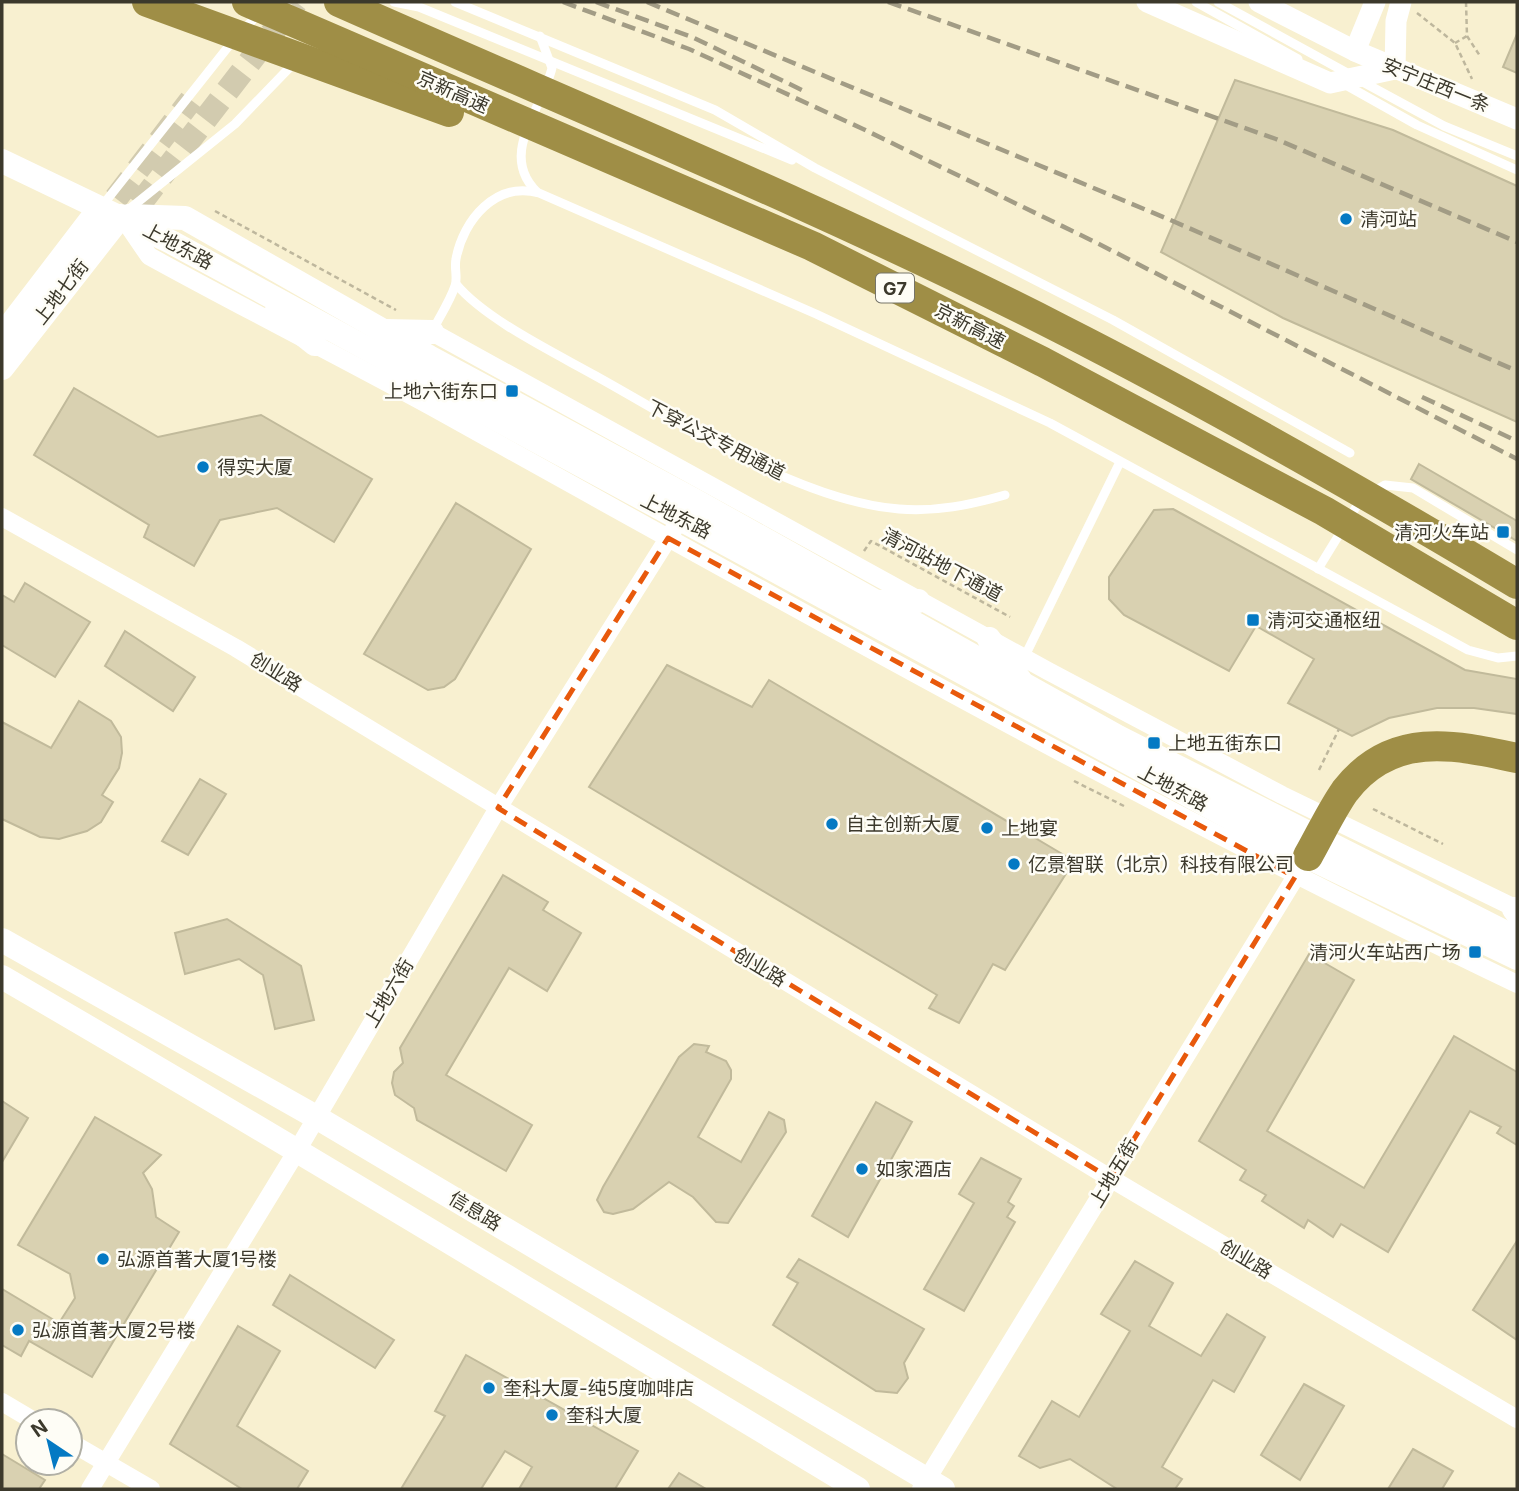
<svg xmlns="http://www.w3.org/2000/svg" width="1519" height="1491" font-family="Inter,'Noto Sans SC',sans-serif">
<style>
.building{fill:#d9d1b1;stroke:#c1ba9b;stroke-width:2}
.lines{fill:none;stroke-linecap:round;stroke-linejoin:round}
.secondary-tunnel{stroke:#d2cbaf;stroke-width:24;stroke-dasharray:24 12;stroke-linecap:butt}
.path{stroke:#beb79d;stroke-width:2.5;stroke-dasharray:5 3.5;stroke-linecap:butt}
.service{stroke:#fff;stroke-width:9}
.minor{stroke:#fff;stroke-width:18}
.tertiary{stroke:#fff;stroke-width:21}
.secondary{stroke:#fff;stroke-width:24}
.motorway{stroke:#9f8e46;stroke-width:30}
.rail{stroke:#a29c85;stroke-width:4.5;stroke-dasharray:14 7;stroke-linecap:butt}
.marked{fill:none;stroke:#e8590c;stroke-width:5;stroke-dasharray:14 9;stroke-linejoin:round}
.poi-dot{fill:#0479c3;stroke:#fefdf6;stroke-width:2.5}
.labels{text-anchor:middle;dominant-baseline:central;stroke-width:5;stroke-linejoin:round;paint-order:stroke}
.shield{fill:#fefdf6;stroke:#767469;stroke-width:2}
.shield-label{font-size:18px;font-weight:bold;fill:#3c392c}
.street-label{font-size:19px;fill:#3c392c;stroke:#fefdf6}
.poi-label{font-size:19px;fill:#3c392c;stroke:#fefdf6;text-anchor:start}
</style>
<rect width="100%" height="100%" fill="#f8f0d0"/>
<g class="building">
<polygon points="1517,34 1517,73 1503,67"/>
<polygon points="1235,80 1393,130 1517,186 1517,422 1283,318 1161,252"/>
<polygon points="74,388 158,437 261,415 372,479 334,542 277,508 220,520 194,566 144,537 149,525 34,455"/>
<polygon points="1419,464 1517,521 1517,541 1411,479"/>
<polygon points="456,503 531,549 455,679 444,687 428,690 364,654"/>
<polygon points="1173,509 1465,670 1517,679 1517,714 1474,708 1437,708 1389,718 1352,736 1288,703 1314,659 1256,626 1229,671 1124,615 1109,599 1109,577 1154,510"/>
<polygon points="25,583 90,622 55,677 2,645 2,595 14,602"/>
<polygon points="125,631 195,677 173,711 105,666"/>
<polygon points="667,665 752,707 769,680 1074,861 1005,970 993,964 959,1023 929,1008 937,995 589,787"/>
<polygon points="79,701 111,721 121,737 122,753 119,768 102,795 113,802 101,822 87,831 59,839 40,837 2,819 2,722 51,748"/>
<polygon points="200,779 226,794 188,855 162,841"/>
<polygon points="503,875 548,902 543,910 581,933 547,991 509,968 446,1075 532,1125 506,1171 417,1120 414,1108 395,1095 392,1083 394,1072 403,1063 400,1048"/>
<polygon points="227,919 301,966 314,1020 275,1029 263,975 239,959 185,974 175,933"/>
<polygon points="1309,954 1354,980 1267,1131 1364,1188 1454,1036 1517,1072 1517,1145 1497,1133 1501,1127 1470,1111 1388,1252 1341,1224 1333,1237 1308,1220 1304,1228 1262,1201 1266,1195 1240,1180 1246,1170 1199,1141"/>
<polygon points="694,1044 709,1046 706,1052 726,1061 731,1070 731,1079 698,1137 741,1162 769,1112 784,1120 786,1132 728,1223 716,1222 693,1197 669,1182 633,1209 613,1214 604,1212 597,1200 603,1187 679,1057"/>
<polygon points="2,1101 28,1118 2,1162"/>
<polygon points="876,1102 912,1122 848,1237 812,1216"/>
<polygon points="95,1117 161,1155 143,1173 152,1189 156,1217 179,1232 92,1377 29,1341 21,1356 2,1345 2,1289 59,1323 75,1298 70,1274 18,1245"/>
<polygon points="981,1158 1021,1179 1008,1202 1014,1206 1007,1217 1015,1222 964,1311 924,1289 974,1203 959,1194"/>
<polygon points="1517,1241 1517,1340 1473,1310"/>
<polygon points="799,1259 924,1329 904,1363 908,1378 897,1393 876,1391 773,1325 798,1283 787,1277"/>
<polygon points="1135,1261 1173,1283 1149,1326 1201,1356 1227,1314 1265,1337 1234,1392 1213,1380 1162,1467 1182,1479 1175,1489 1117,1489 1070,1459 1040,1468 1019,1456 1052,1401 1079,1417 1130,1331 1101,1314"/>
<polygon points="290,1275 394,1340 375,1368 273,1305"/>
<polygon points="238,1326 280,1351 237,1426 308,1471 297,1489 242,1489 170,1444"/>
<polygon points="466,1355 638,1451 615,1489 519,1489 532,1467 505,1451 481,1489 401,1489 445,1416 435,1411"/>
<polygon points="1304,1384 1344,1406 1300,1480 1261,1455"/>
<polygon points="1413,1449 1453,1471 1442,1489 1388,1489"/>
<polygon points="2,1454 45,1480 39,1489 2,1489"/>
<polygon points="679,1473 706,1489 668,1489"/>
</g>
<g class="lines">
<g class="secondary-tunnel">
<polyline points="139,205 296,2"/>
<polyline points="94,227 191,100"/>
</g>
<g class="path">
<polyline points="1466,2 1467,36 1480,56"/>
<polyline points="1417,13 1455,43 1472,79"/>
<polyline points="1455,43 1467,36"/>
<polyline points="215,211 396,310"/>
<polyline points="864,551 871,541 1010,617"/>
<polyline points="1319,770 1339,729"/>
<polyline points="1074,781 1124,806"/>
<polyline points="1373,809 1443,844"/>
</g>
<g class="service">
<polyline points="394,2 419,7 792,160"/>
<polyline points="455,2 715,110 815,168 1113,320 1350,453"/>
<polyline points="1196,2 1298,59"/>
<polyline points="1218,2 1349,74"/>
<polyline points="1361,81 1444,126 1517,156"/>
<polyline points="1344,84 1417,125 1517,170"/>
<path d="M537,192c-39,-38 5,-82 15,-124l-12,-32"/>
<polyline points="102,206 228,47 259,13"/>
<polyline points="128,210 235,124 295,62"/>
<path d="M456,284c29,35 97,68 138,91 87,48 205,126 305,134 37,3 71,-4 106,-14"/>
<path d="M433,330c7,-14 17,-29 22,-44 3,-8 -1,-18 1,-27 7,-39 40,-78 83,-66l277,121 234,109 418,227 30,8 19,-2"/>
<polyline points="1373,492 1385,485 1413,488 1517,550"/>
<polyline points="1318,569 1361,499"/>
<polyline points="1024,658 1120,462"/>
</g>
<g class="minor">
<path d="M125,221l24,35c98,54 198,104 296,158 354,197 707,395 1072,570"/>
<polyline points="432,332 1048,671 1282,795 1517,909"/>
<polyline points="2,517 236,648 1110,1178 1517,1419"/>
<polyline points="2,1402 34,1421"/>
<polyline points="70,1442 151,1489"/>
<polyline points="90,1489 298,1149 498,808 674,529"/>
<polyline points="921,1489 1301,868"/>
</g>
<g class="tertiary">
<polyline points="1147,2 1330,83 1395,69 1396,21 1401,2"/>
<polyline points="1259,2 1355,51 1517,119"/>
<polyline points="1355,51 1375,2"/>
</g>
<g class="secondary">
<polyline points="2,161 171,242 1258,833 1517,958"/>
<polyline points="129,216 185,218 429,357 692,499 1118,737 1516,938"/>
<polyline points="276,313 315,344"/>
<polyline points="385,331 432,332"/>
<polyline points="2,336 99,209"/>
<polyline points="2,368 121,216"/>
<polyline points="873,602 918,601"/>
<polyline points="989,639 1020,680"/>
<polyline points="1514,909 1517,913"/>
<polyline points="2,940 316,1117 943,1489"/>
<path d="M2,977c287,167 572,340 856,512"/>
</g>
<g class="motorway">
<polyline points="147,2 449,112"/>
<polyline points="247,2 812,246 1043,362 1324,511 1517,625"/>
<path d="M339,2c241,107 487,207 722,327 156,79 307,166 456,255"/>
<path d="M1308,856c12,-21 23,-45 37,-65 46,-60 108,-47 172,-33"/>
</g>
<g class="rail">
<polyline points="563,2 689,49 863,129 1099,244 1517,459"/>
<polyline points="596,2 692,37 804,91"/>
<polyline points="647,2 1168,219 1517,371"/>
<polyline points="888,2 1276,139 1517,242"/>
<polyline points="1422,397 1517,441"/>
</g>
</g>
<path class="marked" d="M668,538l627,339 -185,301 -612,-370z"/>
<g class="poi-dot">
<circle cx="1346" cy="219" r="7"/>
<rect x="505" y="384" width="14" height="14" rx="3.5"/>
<circle cx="203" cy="467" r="7"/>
<rect x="1496" y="525" width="14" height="14" rx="3.5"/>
<rect x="1246" y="613" width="14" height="14" rx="3.5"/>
<rect x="1147" y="736" width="14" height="14" rx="3.5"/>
<circle cx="832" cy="824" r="7"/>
<circle cx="987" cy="828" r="7"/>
<circle cx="1014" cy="864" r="7"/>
<rect x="1468" y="945" width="14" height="14" rx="3.5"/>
<circle cx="862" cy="1169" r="7"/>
<circle cx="103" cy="1259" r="7"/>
<circle cx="18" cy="1330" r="7"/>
<circle cx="489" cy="1388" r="7"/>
<circle cx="552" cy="1415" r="7"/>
</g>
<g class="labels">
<rect class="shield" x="876" y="273.5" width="38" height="29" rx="5"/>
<g class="shield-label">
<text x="895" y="288">G7</text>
</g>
<g class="street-label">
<text transform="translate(1436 85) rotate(22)">安宁庄西一条</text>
<text transform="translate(453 92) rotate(24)">京新高速</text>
<text transform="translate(178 246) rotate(28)">上地东路</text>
<text transform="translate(61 292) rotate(-52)">上地七街</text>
<text transform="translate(970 326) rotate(27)">京新高速</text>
<text transform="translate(716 440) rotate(27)">下穿公交专用通道</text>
<text transform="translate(676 516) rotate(27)">上地东路</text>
<text transform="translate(942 565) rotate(28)">清河站地下通道</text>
<text transform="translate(276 672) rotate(32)">创业路</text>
<text transform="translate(1173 788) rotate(28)">上地东路</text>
<text transform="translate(760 967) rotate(31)">创业路</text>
<text transform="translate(389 993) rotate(-59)">上地六街</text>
<text transform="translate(1114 1173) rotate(-59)">上地五街</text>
<text transform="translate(475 1211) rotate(31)">信息路</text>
<text transform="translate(1246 1259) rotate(31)">创业路</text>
</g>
<g class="poi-label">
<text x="1360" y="219">清河站</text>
<text x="498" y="391" text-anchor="end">上地六街东口</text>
<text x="217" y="467">得实大厦</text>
<text x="1489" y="532" text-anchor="end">清河火车站</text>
<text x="1267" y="620">清河交通枢纽</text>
<text x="1168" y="743">上地五街东口</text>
<text x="846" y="824">自主创新大厦</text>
<text x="1001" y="828">上地宴</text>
<text x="1028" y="864">亿景智联（北京）科技有限公司</text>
<text x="1461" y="952" text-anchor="end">清河火车站西广场</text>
<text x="876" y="1169">如家酒店</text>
<text x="117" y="1259">弘源首著大厦1号楼</text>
<text x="32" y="1330">弘源首著大厦2号楼</text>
<text x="503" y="1388">奎科大厦-纯5度咖啡店</text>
<text x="566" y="1415">奎科大厦</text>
</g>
</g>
<rect width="1519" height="1491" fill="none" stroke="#3c392c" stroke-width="7"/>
<g transform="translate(49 1442) rotate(325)"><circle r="33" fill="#fefdf6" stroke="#b0afa5" stroke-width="2"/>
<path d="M0-5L12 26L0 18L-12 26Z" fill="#0479c3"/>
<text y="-10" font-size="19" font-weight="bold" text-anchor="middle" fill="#3c392c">N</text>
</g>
</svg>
